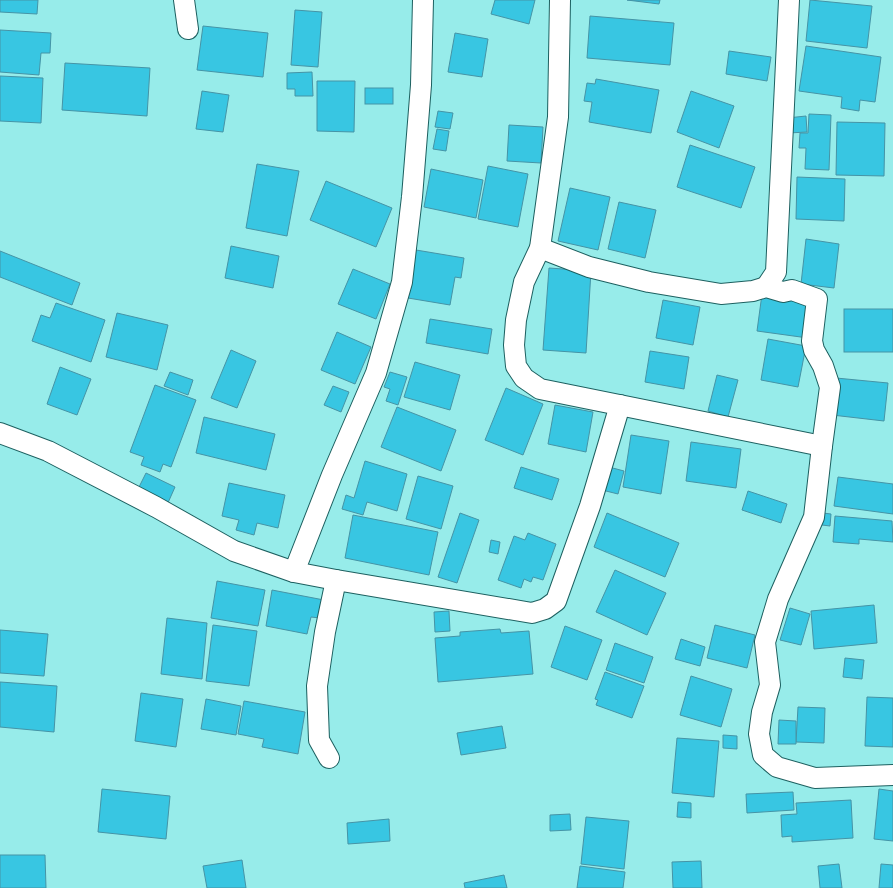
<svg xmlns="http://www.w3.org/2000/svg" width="893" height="888" font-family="'DejaVu Sans',sans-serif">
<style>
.building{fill:#38c6e2;stroke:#4594a6}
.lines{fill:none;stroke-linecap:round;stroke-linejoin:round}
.minor-casing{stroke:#1d6060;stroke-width:22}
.minor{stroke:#fff;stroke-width:20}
</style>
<rect width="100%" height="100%" fill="#97ecea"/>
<g class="building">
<polygon points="0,0 38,0 37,14 0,12"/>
<polygon points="495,0 535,0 529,24 491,14"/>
<polygon points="627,0 660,0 659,4"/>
<polygon points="810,0 872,6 867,48 806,41"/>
<polygon points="295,10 322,12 318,67 291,65"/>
<polygon points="590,16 674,23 670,65 587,58"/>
<polygon points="203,26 268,33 263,77 197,70"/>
<polygon points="0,30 51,33 50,53 41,53 39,75 0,72"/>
<polygon points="455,33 488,39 482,77 448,72"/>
<polygon points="806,46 881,57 875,102 860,100 859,111 841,108 842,97 799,91"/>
<polygon points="729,51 771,57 767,81 726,74"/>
<polygon points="65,63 150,68 147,116 62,110"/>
<polygon points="312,72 313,96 295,96 295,89 287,89 287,73"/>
<polygon points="0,76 43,78 41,123 0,121"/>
<polygon points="596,79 659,90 651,133 589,122 592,102 584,101 587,83 595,84"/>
<polygon points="317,81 355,81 354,132 317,131"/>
<rect x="365" y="88" width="28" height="16"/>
<polygon points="202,91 229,95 223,132 196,129"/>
<polygon points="691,91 734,106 719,148 677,132"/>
<polygon points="438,111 453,113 450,129 435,127"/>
<polygon points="809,114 831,115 829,170 805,169 806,148 799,148 800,133 808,133"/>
<polygon points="806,116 807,132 788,133 787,118"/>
<polygon points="837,122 885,123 884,176 836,175"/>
<polygon points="509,125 543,127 541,163 507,161"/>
<polygon points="437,129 449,131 446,151 433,149"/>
<polygon points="690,145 755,167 741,208 677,187"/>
<polygon points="257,164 299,171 287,236 246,228"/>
<polygon points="488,166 528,174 518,227 478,219"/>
<polygon points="431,169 483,180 476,218 424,207"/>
<polygon points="797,177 845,179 844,221 796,219"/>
<polygon points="326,181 392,208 376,247 310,220"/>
<polygon points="570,188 610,197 598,250 558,241"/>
<polygon points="619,202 656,210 645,258 608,249"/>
<polygon points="806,239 839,244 834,288 801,284"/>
<polygon points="231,246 279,256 273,288 225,278"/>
<polygon points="416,250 464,258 461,278 455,277 450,305 408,298"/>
<polygon points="0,251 80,283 72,305 0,277"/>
<polygon points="549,268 591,271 586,353 543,350"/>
<polygon points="353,269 390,284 376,319 338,304"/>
<polygon points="762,294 812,300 808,338 757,331"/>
<polygon points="663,300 700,307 693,345 656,338"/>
<polygon points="56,303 105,320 91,362 32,341 41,315 50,318"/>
<rect x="844" y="309" width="49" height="43"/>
<polygon points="117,313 168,325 157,370 106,357"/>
<polygon points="430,319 492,329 488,354 426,343"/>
<polygon points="337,332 371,347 355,384 321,370"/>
<polygon points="768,339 806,346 798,387 761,380"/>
<polygon points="231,350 256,361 237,408 211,398"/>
<polygon points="650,351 689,357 684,389 645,382"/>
<polygon points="415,362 460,375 450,410 404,397"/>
<polygon points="60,367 91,379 77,415 47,404"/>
<polygon points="170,372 193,380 188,395 164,386"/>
<polygon points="390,372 407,377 398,405 386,401 390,389 384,387"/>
<polygon points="717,375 738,380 728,417 708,411"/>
<polygon points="836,378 888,383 884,421 832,415"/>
<polygon points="155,385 196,400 171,467 163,464 160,472 141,465 144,457 130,452"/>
<polygon points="333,386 349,392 341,412 324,405"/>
<polygon points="506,388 543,404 523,455 485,440"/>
<polygon points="555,405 593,412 586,452 548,444"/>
<polygon points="397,407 456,430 441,471 381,447"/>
<polygon points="204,417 275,434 266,470 196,453"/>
<polygon points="631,435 669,441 661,494 623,487"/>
<polygon points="691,442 741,449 736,488 686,481"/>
<polygon points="365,461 407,474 397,511 367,502 363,515 342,509 346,495 354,498"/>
<polygon points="521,467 559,479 552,500 514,488"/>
<polygon points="609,467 624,471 618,494 602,490"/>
<polygon points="146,473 175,487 167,505 137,491"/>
<polygon points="418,476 453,486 441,529 406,519"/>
<polygon points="838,477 893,484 893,514 834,506"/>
<polygon points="229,483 285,495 278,528 257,523 254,535 236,530 239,520 222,516"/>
<polygon points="748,491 787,504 781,523 742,510"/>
<polygon points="815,512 831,514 830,526 814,524"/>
<polygon points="460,513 479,520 457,583 438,577"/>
<polygon points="607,513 679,543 665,577 594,547"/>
<polygon points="353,515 438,532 429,575 345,558"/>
<polygon points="835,516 892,521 893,542 859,539 859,544 833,542"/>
<polygon points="528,533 556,544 543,580 533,577 531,582 524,579 521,588 498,580 514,536 525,540"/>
<polygon points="491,540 500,542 498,554 489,552"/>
<polygon points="615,570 666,593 647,635 596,612"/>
<polygon points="217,581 265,590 258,626 211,618"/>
<polygon points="272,590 324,600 320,618 311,617 307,634 266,626"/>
<polygon points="874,605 877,643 814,649 811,611"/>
<polygon points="790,608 810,614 801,645 780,640"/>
<polygon points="449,611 450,631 435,632 434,612"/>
<polygon points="167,618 207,623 202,679 161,674"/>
<polygon points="213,625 257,631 249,686 206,681"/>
<polygon points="715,625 755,635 747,668 707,658"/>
<polygon points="565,626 602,640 587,680 551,667"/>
<polygon points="500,629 501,633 529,631 533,674 438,682 435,638 460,636 460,632"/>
<polygon points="0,630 48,634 44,676 0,673"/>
<polygon points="681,639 705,647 700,666 675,659"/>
<polygon points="615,643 653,657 644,683 606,670"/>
<polygon points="845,658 864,660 862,679 843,677"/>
<polygon points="605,672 644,686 632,718 596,705 598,700 595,699"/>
<polygon points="691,676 732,689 721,727 680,715"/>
<polygon points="0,682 57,686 54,732 0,727"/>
<polygon points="141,693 183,699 176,747 135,741"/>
<polygon points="867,697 893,698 893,747 865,746"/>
<polygon points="206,699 241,706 236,735 201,729"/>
<polygon points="244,701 305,712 298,754 262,747 264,739 238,734"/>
<polygon points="798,707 825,708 824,743 796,742"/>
<polygon points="779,720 796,721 796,744 778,744"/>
<polygon points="502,726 506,748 461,755 457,733"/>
<polygon points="723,735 737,736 737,749 723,748"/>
<polygon points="677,738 719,741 714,797 672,793"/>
<polygon points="102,789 170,796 166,839 98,832"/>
<polygon points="879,789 893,791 893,841 874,839"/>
<polygon points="793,792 794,810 747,813 746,794"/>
<polygon points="851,800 853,838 792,842 792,836 782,837 781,815 797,814 796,803"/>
<polygon points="678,802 691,803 691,818 677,817"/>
<polygon points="570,814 571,830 550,831 550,815"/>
<polygon points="586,817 629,821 624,869 581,864"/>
<polygon points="389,819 390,841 348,844 347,823"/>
<polygon points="0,855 45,855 46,888 0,888"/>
<polygon points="242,860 246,888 207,888 203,866"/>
<polygon points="701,861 702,888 673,888 672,862"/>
<polygon points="839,864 842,888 820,888 818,866"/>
<polygon points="881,864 893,865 893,888 879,888"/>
<polygon points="580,866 625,872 623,888 577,888"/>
<polygon points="504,875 507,888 465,888 464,883"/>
</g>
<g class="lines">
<g class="minor-casing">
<g id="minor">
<polyline points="184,0 188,29"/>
<polyline points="560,0 558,117 540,248 524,282 516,320 514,345 516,366 524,378 540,389 822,446"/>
<polyline points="540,248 589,267 649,282 721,294 753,291 766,287 783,292 792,290 817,299 812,341 814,350 823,366 830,387 822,446 814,517 778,599 765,642 770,685 762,712 759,734 763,755 777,767 815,778 893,775"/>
<polyline points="766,287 776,272 789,0"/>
<polyline points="0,433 48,451 156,507 234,551 294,572 336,580 532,613 545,609 556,601 590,506 620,405"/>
<polyline points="294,572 332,475 376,373 402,282 412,197 421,85 423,0"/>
<polyline points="329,758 319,740 317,686 325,632 336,580"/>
</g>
</g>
<use href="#minor" class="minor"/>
</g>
</svg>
